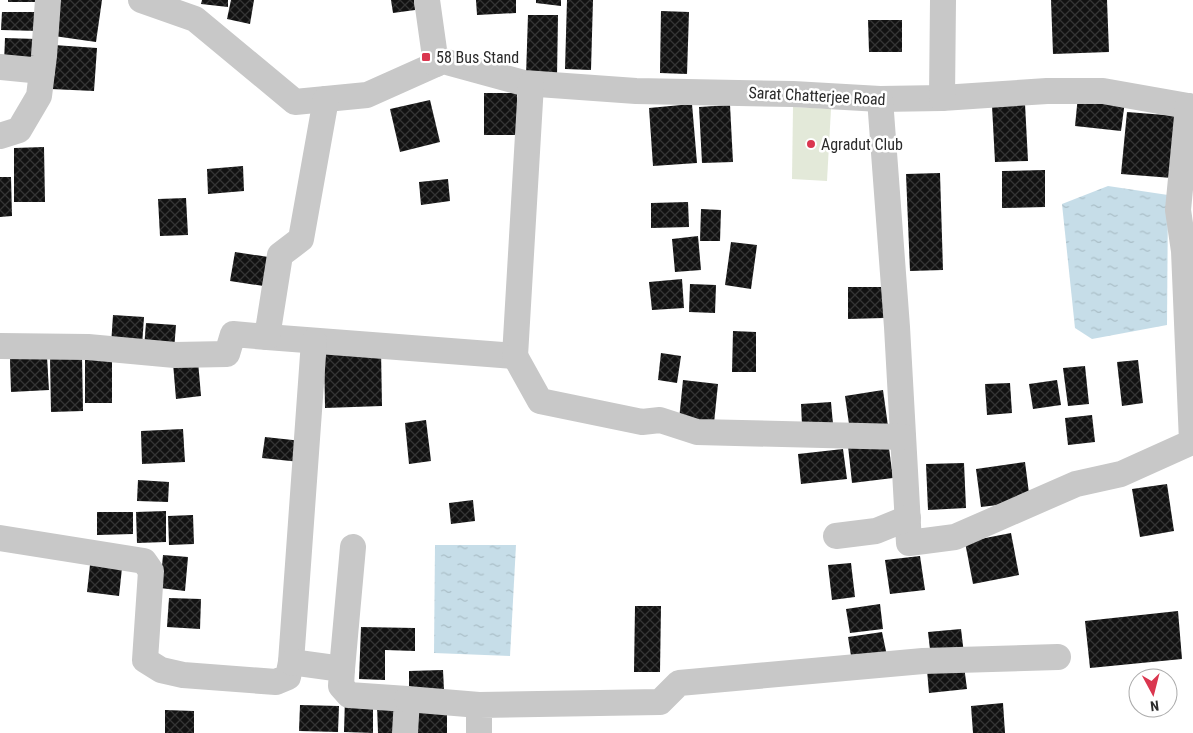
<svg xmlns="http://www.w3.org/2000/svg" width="1193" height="733" font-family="'Roboto Condensed',sans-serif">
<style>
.garden{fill:#e3e9d9}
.water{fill:url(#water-ripples)}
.building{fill:url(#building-cross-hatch)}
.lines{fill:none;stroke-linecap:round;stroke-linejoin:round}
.minor{stroke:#c8c8c8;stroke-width:26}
.poi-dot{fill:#da364f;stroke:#fff;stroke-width:2}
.labels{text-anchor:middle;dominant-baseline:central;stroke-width:5;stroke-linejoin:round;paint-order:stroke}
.poi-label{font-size:16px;fill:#2b2b2b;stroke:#fff;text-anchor:start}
.street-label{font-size:16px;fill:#2b2b2b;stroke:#fff}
</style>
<defs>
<pattern id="water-ripples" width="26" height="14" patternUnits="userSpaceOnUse" patternTransform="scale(1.25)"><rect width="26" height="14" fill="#c6dde8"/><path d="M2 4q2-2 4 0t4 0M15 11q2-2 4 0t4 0" fill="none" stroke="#aabec7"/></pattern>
<pattern id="building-cross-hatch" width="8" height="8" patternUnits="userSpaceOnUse" patternTransform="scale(1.25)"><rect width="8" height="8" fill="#121212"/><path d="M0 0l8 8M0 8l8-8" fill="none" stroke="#353535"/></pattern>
</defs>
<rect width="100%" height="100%" fill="#fff"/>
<polygon class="garden" points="793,107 831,109 827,181 792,179"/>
<g class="water">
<polygon points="1108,186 1168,195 1167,325 1092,339 1075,328 1062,204"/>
<polygon points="435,545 516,545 510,656 434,653"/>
</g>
<g class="building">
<rect x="8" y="0" width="34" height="2"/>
<polygon points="53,0 102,0 96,42 47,35"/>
<polygon points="202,0 228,0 228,7 201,4"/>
<polygon points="231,0 254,0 250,24 227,19"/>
<polygon points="391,0 414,0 415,10 393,13"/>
<polygon points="476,0 516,0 516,13 477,15"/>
<polygon points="536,0 561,0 561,6 536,3"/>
<polygon points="567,0 593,0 591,70 565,69"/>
<polygon points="1051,0 1107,0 1109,52 1053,54"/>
<polygon points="661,11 689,12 687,74 660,73"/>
<polygon points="2,12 39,12 39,31 1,30"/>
<polygon points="528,15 558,15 557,77 526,76"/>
<polygon points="868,20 902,20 902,52 869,52"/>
<polygon points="5,38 37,39 36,64 4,63"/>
<polygon points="54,45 97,48 94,91 51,89"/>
<rect x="484" y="93" width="33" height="42"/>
<polygon points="1078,96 1125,101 1121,131 1075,126"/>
<polygon points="430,100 440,142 400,152 390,109"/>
<polygon points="692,104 697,163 653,166 649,108"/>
<polygon points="1025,104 1028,161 995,162 992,106"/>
<polygon points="730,105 733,162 702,163 699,107"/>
<polygon points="1127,112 1178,116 1172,178 1121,174"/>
<polygon points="44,147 45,202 14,202 14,148"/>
<polygon points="243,166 244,191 208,194 207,169"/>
<polygon points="1045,170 1045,207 1002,208 1002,171"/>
<polygon points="940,173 943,270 910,271 906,174"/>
<polygon points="0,177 11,177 12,216 0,217"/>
<polygon points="448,179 450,201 421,205 419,182"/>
<polygon points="186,198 188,235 160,236 158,199"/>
<polygon points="688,202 689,227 651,228 651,203"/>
<polygon points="701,209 721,210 720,241 700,241"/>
<polygon points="698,236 701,270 675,272 672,239"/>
<polygon points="731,242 757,245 751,289 725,285"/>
<polygon points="235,252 275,258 270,287 230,281"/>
<polygon points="682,279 684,308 652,310 649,282"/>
<polygon points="690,284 716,285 715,313 689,312"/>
<polygon points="848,287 883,287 884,318 848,319"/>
<polygon points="113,315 144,317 142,346 111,345"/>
<polygon points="146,323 176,325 174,350 144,348"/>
<polygon points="733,331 756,332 756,372 732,372"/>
<polygon points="381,350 382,406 325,408 324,351"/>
<polygon points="661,353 681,356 677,383 658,380"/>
<polygon points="50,356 82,356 83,411 51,412"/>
<polygon points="47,357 49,390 11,392 10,359"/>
<rect x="85" y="360" width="27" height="43"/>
<polygon points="1138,360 1143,403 1122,406 1117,362"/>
<polygon points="198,361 201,396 176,399 173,363"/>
<polygon points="1085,366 1089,404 1068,406 1063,368"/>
<polygon points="683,380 718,384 714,423 679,420"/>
<polygon points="1057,380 1061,405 1033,409 1029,384"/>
<polygon points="1010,383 1012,413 987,415 985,384"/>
<polygon points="883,390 888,426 850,431 845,396"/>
<polygon points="831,402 833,424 802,425 801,404"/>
<polygon points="1092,415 1095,442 1068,445 1065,418"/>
<polygon points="426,420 431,461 409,464 405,423"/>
<polygon points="183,429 185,462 142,464 141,431"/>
<polygon points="265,437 302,441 300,462 262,458"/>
<polygon points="888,441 893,478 852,483 848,446"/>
<polygon points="843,449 847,479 801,484 798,454"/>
<polygon points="1025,462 1030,501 981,507 976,469"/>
<polygon points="964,463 966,508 928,510 926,464"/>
<polygon points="138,480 169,482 168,502 137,501"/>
<polygon points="1167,484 1174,531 1140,537 1132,489"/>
<polygon points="473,500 475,521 451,524 449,503"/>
<polygon points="166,511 166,542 137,543 136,512"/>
<polygon points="97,512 133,512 133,534 97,535"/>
<polygon points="193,515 194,544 169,545 168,516"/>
<polygon points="1011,533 1019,575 973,584 965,542"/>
<polygon points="163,555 188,557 185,591 160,588"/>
<polygon points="920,556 925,590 890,594 885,560"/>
<polygon points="851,563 855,597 832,600 828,565"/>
<polygon points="90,565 122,568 119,596 87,592"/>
<polygon points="169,598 201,599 200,629 167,627"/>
<polygon points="880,604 883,629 850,633 846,609"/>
<polygon points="635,606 661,606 660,672 634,672"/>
<polygon points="1178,611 1182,659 1090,668 1085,621"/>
<polygon points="361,627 415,628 415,651 385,650 385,680 359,679"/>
<polygon points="961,629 964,654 931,658 928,632"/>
<polygon points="882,632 887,656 852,662 848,637"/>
<polygon points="964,666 967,689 929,693 927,670"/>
<polygon points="443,670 444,690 409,690 409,671"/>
<polygon points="345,698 373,698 373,733 344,732"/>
<polygon points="1003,703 1005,733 973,733 971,706"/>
<polygon points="398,704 399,733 378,733 377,705"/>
<polygon points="300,705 339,706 338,732 299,731"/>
<polygon points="165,710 194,711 194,733 165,733"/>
<polygon points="413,712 447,713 447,733 413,733"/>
</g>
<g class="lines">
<g class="minor">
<polyline points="141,0 195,19 295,102 367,95 443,61 524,83 636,91 793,94 880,99 942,98 1047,91 1103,91 1193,107"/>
<polyline points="427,0 436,64"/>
<polyline points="0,67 42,71"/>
<polyline points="942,98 943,0"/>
<polyline points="880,99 897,327 909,543 955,537 1076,484 1121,474 1192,442 1184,251 1178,210 1188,106"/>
<polyline points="0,136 19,130 39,96 44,56 48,0"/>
<polyline points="267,337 515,356 531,84"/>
<polyline points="0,346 88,347 175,355 227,354 233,334 267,337 280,255 301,239 326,99"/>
<polyline points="515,356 540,401 642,422 660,420 697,432 903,437"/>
<polyline points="836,536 876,531 908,518"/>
<polyline points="0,538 144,561 151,571 145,660 161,670 183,675 276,682 288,677 291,662 314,341"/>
<polyline points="291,662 342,669 341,686 349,695 407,699 405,733"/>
<polyline points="342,669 353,547"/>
<polyline points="407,699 479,705"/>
<polyline points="479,733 479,705 660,702 679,683 923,661 1058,657"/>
</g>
</g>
<g class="poi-dot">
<rect x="421" y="52" width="10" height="10" rx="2.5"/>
<circle cx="811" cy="144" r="5"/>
</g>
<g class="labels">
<g class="poi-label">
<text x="436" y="57">58 Bus Stand</text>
<text x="821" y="144">Agradut Club</text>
</g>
<g class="street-label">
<text transform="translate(817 96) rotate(3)">Sarat Chatterjee Road</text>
</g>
</g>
<g transform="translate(1153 693) rotate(173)"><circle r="24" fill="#ffffff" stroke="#aaaaaa"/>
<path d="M0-4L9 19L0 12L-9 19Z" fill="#da364f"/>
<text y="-8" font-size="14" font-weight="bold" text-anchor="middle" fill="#2b2b2b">N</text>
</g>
</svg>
